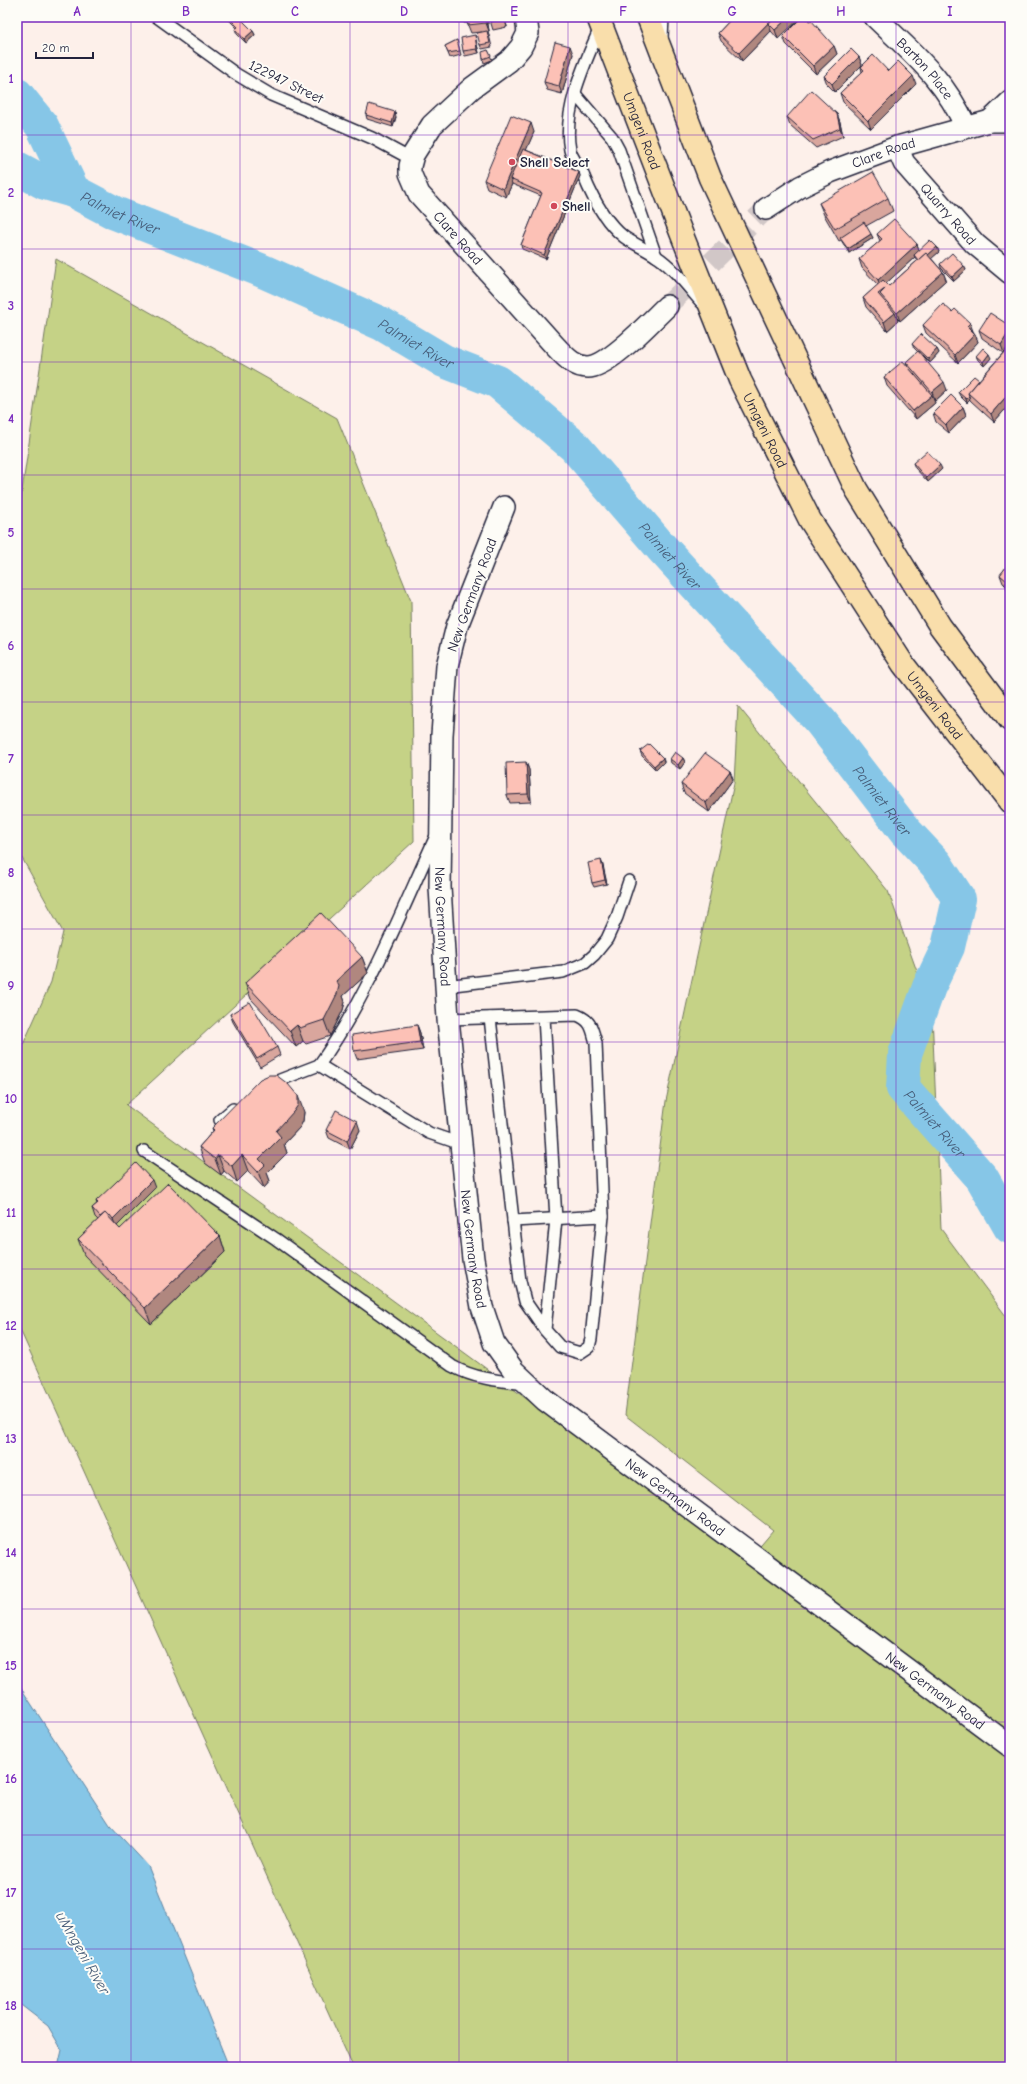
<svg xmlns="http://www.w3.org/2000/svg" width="1027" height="2084" font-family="'Comic Neue',sans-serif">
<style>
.green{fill:#c5d286;stroke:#747a60}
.water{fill:#86c6e7;stroke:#5e84a2}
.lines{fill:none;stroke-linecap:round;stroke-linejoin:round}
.river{stroke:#86c6e7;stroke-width:34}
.street-tunnel{stroke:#d1c7c7;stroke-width:21;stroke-dasharray:21 10;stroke-linecap:butt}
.lane-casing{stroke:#22223b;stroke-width:14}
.street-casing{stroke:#22223b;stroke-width:24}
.highway-casing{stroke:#22223b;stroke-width:25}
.lane{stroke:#fdfcf7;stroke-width:11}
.street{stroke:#fdfcf7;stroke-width:21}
.highway{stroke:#f9deab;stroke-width:22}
.wall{fill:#d9a69d;stroke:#22223b;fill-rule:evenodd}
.shaded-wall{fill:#b0877f;stroke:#22223b}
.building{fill:#fcc1b6;stroke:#22223b}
.grid{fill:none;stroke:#7b2cbf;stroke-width:1;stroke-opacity:0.55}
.poi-dot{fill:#d1495b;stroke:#fdfcf7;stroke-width:1.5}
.labels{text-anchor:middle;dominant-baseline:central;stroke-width:4;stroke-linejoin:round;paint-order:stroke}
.street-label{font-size:14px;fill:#22223b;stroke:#fdfcf7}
.poi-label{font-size:14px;font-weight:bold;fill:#22223b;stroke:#fdfcf7;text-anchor:start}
.water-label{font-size:15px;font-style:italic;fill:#455b77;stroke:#fdfcf7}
.neatline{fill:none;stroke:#7b2cbf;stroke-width:1.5}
.grid-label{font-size:13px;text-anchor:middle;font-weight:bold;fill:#7b2cbf}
</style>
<rect width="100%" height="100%" fill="#fdf0ea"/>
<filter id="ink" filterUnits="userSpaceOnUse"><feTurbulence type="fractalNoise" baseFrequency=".025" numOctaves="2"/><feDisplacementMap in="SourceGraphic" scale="8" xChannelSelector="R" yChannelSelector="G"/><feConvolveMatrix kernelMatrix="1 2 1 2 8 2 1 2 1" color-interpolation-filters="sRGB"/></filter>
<g filter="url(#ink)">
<polygon class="green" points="56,259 337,418 411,601 414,841 126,1105 484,1367 745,1563 773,1530 625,1415 666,1101 734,783 738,706 888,891 932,1013 941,1229 1006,1316 1010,1318 1010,2067 353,2067 17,1323 17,1058 51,982 63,932 17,849 17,525"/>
<polygon class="water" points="17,1682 110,1825 148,1866 229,2067 58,2067 62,2050 48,2026 17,2002"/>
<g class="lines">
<g class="river">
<path id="s1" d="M17,95l25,31 31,65 42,22 143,56 124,55 62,37 54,21 76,64 87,101 160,175 84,109 31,33 23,35 -11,48 -19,40 -24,67 -2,34 79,90 28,49"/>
<polyline points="17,168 45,183 73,191"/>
</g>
<polyline class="street-tunnel" points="667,306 766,209"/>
<g class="lane-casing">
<g id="lane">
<polyline points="157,17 236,74 271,95 372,138 411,159"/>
<path d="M600,28c-15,35 -38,83 -30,122 2,9 11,18 14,27 9,22 21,45 40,60 10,7 22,12 32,19 18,12 32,31 46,47"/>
<polyline points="662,38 663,17"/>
<polyline points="575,94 612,137 619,150 656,256"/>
<polyline points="445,986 563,972 585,963 594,955 607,939 617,917 629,881"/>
<polyline points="490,1018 520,1281 525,1301 545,1330"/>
<path d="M448,1019l129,-4c15,6 15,14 19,28l7,173 -12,123 -2,8 -9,6 -20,-6 -15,-17 11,-111 -12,-202"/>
<path d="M319,1065c50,-70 81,-151 117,-229"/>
<polyline points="267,1085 319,1065 429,1133 461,1144"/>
<polyline points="220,1120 233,1109"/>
<path d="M144,1151l132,88 176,127c23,13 48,15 74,18"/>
<polyline points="513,1221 603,1216"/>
</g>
</g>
<g class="street-casing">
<g id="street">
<path id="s2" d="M526,17l2,16 -7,14 -12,14 -37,27 -40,37 -19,30 -3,11v7l9,21 136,152c9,9 18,21 33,21 21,0 63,-46 79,-61"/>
<path id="s3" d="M875,17c37,36 69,61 91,110"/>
<polyline points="990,121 1010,102"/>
<path id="s4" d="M897,147l7,16 71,81 35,29"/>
<path id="s5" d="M766,209l34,-22 30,-15 67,-25 93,-26h20"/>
<path id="s6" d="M504,507l-47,119 -10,40 -5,69 -2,152 8,132 25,240 9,48 12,36 20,28 31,29 465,346"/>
</g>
</g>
<g class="highway-casing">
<g id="highway">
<path id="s7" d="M598,17l84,218 58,145 70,140 93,144 107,138"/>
<polyline points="648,17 710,178 856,489 940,626 1010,720"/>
</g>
</g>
<use href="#lane" class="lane"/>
<use href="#street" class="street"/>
<use href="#highway" class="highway"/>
</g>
<g class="wall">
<polygon points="226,17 239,17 253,31 255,35 246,43 237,34 235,29 237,28"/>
<polygon points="462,17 487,17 489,31 488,31 492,47 482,49 480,45 482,32 471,33 467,23 464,23"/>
<polygon points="489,17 505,17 507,27 493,30"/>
<polygon points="733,17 774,17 778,39 772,32 771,31 742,61 721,41 718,33"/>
<polygon points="783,36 834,46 837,54 816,74 786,44"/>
<polygon points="457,40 461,55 450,58 445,46"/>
<polygon points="476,40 479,53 465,56 463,51"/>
<polygon points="488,50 492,60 484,63 483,59"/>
<polygon points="573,54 562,94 547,90 544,82"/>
<polygon points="859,57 862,65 835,92 827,84 824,76"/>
<polygon points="861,67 888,71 916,84 871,129 843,102 840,93 862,72"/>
<polygon points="837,114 840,122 843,136 816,148 790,125 787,117"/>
<polygon points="366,115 396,117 393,127 367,119"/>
<polygon points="534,132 526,150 579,172 580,176 546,259 522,249 521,245 541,196 512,184 506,197 487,188 484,180"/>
<polygon points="888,198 893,211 866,226 873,238 849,253 841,240 839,241 824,215 819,203"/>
<path d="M877,234l40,10 2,6 18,-3 2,5 -8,6 12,14 3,8 -46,41 -3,-3 1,3 -11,10 -21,-24 -3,-9 15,-13 -16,-17 -3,-9 21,-18zM915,257l2,4 -28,25 -3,-3z"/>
<polygon points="940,264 964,266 966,270 954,281 941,268"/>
<polygon points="923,325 973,331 975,334 978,342 958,363 926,333"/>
<polygon points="1010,326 1010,343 1005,350 1010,354 1010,404 994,422 971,401 970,400 967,403 960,396 958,392 979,380 1003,353 982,338 979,330"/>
<polygon points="912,344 937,349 939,353 930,363 922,355 947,390 935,401 933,398 935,403 916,419 887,386 884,377 908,367 906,362 918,352 914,348"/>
<polygon points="976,356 991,358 984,366 978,360"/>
<polygon points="963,407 966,415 949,433 936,422 933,413"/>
<polygon points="913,463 942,469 928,482 915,468"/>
<polygon points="1010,562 1010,593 1008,592 1006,586 1003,583 1000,575"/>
<polygon points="640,751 663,758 664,762 656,770 642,756"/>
<polygon points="683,758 685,762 680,769 671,763 670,759"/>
<polygon points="526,762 529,770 531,802 510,803 507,795"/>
<polygon points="730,771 733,779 709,812 684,793 681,784"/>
<polygon points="601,860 607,884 594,887 592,883"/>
<polygon points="362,957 368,973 343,996 345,1002 343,1010 330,1036 306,1044 303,1041 296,1047 251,999 245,983"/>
<polygon points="230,1014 277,1047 280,1055 260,1067 233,1022"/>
<polygon points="417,1025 420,1033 423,1050 357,1059 354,1051"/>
<polygon points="304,1112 303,1121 300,1127 284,1144 287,1153 267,1173 270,1181 264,1188 248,1171 237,1182 224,1171 221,1175 205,1163 199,1147 213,1131 212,1128"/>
<polygon points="326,1130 360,1130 350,1149 329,1138"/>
<polygon points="155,1188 117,1226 120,1229 220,1236 225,1252 151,1324 84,1255 78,1239 98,1220 95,1217 92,1208 97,1204 96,1201"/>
</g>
<g class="shaded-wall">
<polygon points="485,17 487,17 489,31 486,23"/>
<polygon points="504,17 505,17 507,27"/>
<polygon points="774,17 777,25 769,24 771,31 742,61 739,53"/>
<polygon points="789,17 801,17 778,39 775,30"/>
<polygon points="253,31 255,35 246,43 244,39"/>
<polygon points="475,35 476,40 479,53 477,49"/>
<polygon points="570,46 573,54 562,94 559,86"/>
<polygon points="834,46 837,54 816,74 813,66"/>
<polygon points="859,57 862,65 835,92 832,84"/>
<polygon points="913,76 916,84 871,129 868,121"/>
<polygon points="395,112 396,117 393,127 392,123"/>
<polygon points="837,114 840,122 843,136 840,128"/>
<polygon points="531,123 534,132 513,181 510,179 512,184 506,197 503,189"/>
<polygon points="579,172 580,176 546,259 544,255"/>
<polygon points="871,234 873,238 849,253 848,249"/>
<polygon points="917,244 920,253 914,255 915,257 881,288 878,280"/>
<polygon points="937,247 939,252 922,267 920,262"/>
<polygon points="964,266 966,270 954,281 952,277"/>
<polygon points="943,272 946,280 900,321 897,313"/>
<polygon points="895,313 898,321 887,331 884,322"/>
<polygon points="970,323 973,331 967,326"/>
<polygon points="1010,330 1010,343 1004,353 1001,345"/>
<polygon points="975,334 978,342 958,363 955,355"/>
<polygon points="937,349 939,353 930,363 928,359"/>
<polygon points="989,354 991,358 984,366 983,362"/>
<polygon points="944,382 947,390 935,401 932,392"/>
<polygon points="1010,392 1010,404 994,422 991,414"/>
<polygon points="932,395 935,403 916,419 913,411"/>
<polygon points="969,396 970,400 967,403 966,399"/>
<polygon points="963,407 966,415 949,433 946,425"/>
<polygon points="940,465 942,469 928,482 926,478"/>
<polygon points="663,758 664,762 656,770 654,766"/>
<polygon points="683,758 685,762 680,769 678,765"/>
<polygon points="526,762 529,770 531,802 528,794"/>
<polygon points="730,771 733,779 709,812 706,803"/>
<polygon points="601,860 603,865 607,884 605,880"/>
<polygon points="362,957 368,973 343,996 345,1002 343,1010 330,1036 324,1020 336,981"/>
<polygon points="297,1025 303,1041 296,1047 290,1031"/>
<polygon points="417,1025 420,1033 423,1050 420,1042"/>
<polygon points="298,1096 304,1112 303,1121 300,1127 284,1144 287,1153 267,1173 270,1181 264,1188 258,1172 259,1159 276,1131"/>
<polygon points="357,1121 360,1130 350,1149 347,1141"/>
<polygon points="218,1155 224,1171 221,1175 215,1159"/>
<polygon points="242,1155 248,1171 237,1182 232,1166"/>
<polygon points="152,1180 155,1188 116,1227 113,1219"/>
<polygon points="220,1236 225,1252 151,1324 145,1308"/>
</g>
<g class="building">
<polygon points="228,17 239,17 253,31 244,39 235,29 238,27"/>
<polygon points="465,17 485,17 486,23 468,25"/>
<polygon points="489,17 504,17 504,18 490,22"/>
<polygon points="733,17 774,17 739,53 718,33"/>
<polygon points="776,17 789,17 775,30 769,24"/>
<polygon points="802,17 805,17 809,21 811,20 834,46 813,66 783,36"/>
<polygon points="487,31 490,43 480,45 477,33"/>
<polygon points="475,35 477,49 463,51 461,38"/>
<polygon points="457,40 460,51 448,53 445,46"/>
<polygon points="555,42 570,46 559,86 544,82"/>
<polygon points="851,49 859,57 832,84 824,76"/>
<polygon points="488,50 491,56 483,59 482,52"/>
<polygon points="873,55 888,71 898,61 913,76 868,121 840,93 864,70 861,67"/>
<polygon points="811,90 837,114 840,128 813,140 787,117"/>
<polygon points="369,104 395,112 392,123 366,115"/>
<polygon points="511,115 531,123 503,189 484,180"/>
<polygon points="523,149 579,172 544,255 521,245 542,193 510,179"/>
<polygon points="873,172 888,198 835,229 819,203"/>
<polygon points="894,219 917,244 878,280 859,259 882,239 877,234"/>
<polygon points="864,222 871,234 848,249 840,238"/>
<polygon points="930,240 937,247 928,255 926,253 918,260 914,255"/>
<polygon points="926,253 943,272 897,313 880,294 886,288 878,294 895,313 884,322 863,298 883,280 889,286"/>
<polygon points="952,253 964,266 952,277 940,264"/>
<polygon points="943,304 952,312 955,309 970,323 967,326 975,334 955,355 923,325"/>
<polygon points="990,313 1010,326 1010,330 1001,345 979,330"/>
<polygon points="921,334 937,349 928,359 912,344"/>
<polygon points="983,348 989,354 983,362 976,356"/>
<polygon points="1006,350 1010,354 1010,392 991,414 968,393"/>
<polygon points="918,351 944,382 932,392 906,362"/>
<polygon points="903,361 932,395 913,411 884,377"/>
<polygon points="974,376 979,380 968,393 969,396 966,399 958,392"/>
<polygon points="951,395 963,407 946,425 933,413"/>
<polygon points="927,451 940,465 926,478 913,463"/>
<polygon points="1010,562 1010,588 1005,584 1007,581 1000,575"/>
<polygon points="649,744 663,758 654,766 640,751"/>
<polygon points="675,752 683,758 678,765 670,759"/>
<polygon points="705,753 730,771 706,803 681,784"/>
<polygon points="526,762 528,794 507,795 506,763"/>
<polygon points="601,860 605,880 592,883 588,863"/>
<polygon points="321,913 362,957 336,981 339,986 337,994 324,1020 300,1028 297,1025 290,1031 245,983"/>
<polygon points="250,1002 277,1047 257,1059 230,1014"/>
<polygon points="417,1025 420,1042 354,1051 352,1035"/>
<polygon points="269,1075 276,1075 288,1084 298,1096 298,1105 294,1111 276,1131 281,1137 259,1159 265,1165 258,1172 242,1155 232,1166 218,1155 215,1159 199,1147 214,1130 212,1128 260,1079"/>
<polygon points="336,1110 357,1121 347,1141 326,1130"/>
<polygon points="136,1163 152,1180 113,1219 110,1215 108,1217 105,1213 100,1217 92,1208 98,1203 96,1201"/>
<polygon points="168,1183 220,1236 145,1308 78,1239 105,1213 120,1229"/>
</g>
</g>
<path class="grid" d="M131,17v2050M240,17v2050M350,17v2050M459,17v2050M568,17v2050M677,17v2050M787,17v2050M896,17v2050M17,135h993M17,249h993M17,362h993M17,475h993M17,589h993M17,702h993M17,815h993M17,929h993M17,1042h993M17,1155h993M17,1269h993M17,1382h993M17,1495h993M17,1609h993M17,1722h993M17,1835h993M17,1949h993"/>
<g class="poi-dot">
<circle cx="512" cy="162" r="4"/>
<circle cx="554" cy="206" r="4"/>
</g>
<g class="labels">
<g class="street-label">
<text stroke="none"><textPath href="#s3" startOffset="72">Barton Place</textPath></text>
<text transform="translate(286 82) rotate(26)">122947 Street</text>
<text stroke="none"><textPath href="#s7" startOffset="122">Umgeni Road</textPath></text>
<text stroke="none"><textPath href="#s5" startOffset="131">Clare Road</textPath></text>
<text stroke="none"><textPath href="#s4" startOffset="85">Quarry Road</textPath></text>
<text stroke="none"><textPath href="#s2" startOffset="286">Clare Road</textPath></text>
<text stroke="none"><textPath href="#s7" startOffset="446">Umgeni Road</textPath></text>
<text transform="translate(472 595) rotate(-70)">New Germany Road</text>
<text stroke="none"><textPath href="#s7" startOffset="770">Umgeni Road</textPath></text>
<text stroke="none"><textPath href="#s6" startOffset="430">New Germany Road</textPath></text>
<text stroke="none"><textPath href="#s6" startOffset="754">New Germany Road</textPath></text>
<text stroke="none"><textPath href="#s6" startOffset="1090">New Germany Road</textPath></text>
<text stroke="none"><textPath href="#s6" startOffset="1414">New Germany Road</textPath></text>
</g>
<g class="poi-label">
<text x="520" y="162">Shell Select</text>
<text x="562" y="206">Shell</text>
</g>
<g class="water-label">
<text stroke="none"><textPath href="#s1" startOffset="164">Palmiet River</textPath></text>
<text stroke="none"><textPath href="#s1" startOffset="488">Palmiet River</textPath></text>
<text stroke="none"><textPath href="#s1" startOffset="824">Palmiet River</textPath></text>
<text stroke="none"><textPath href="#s1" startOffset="1148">Palmiet River</textPath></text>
<text stroke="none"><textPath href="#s1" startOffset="1520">Palmiet River</textPath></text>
<text transform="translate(83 1953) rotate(60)">uMngeni River</text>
</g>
</g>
<rect width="1027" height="2084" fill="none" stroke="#fdfcf7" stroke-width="44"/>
<path d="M36 52v6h57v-6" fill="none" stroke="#22223b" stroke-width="2"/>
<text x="42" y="52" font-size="12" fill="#22223b" stroke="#fdfcf7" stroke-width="3" paint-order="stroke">20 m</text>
<rect x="22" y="22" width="983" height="2040" class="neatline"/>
<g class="grid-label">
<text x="77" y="16">A</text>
<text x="186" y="16">B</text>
<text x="295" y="16">C</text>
<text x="404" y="16">D</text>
<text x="514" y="16">E</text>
<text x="623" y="16">F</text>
<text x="732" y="16">G</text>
<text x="841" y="16">H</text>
<text x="950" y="16">I</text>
<text x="11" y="83">1</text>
<text x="11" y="197">2</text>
<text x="11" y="310">3</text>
<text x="11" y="423">4</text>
<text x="11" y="537">5</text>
<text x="11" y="650">6</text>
<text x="11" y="763">7</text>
<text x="11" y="877">8</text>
<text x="11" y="990">9</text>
<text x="11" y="1103">10</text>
<text x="11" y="1217">11</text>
<text x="11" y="1330">12</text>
<text x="11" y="1443">13</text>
<text x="11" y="1557">14</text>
<text x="11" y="1670">15</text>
<text x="11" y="1783">16</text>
<text x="11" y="1897">17</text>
<text x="11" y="2010">18</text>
</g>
</svg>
